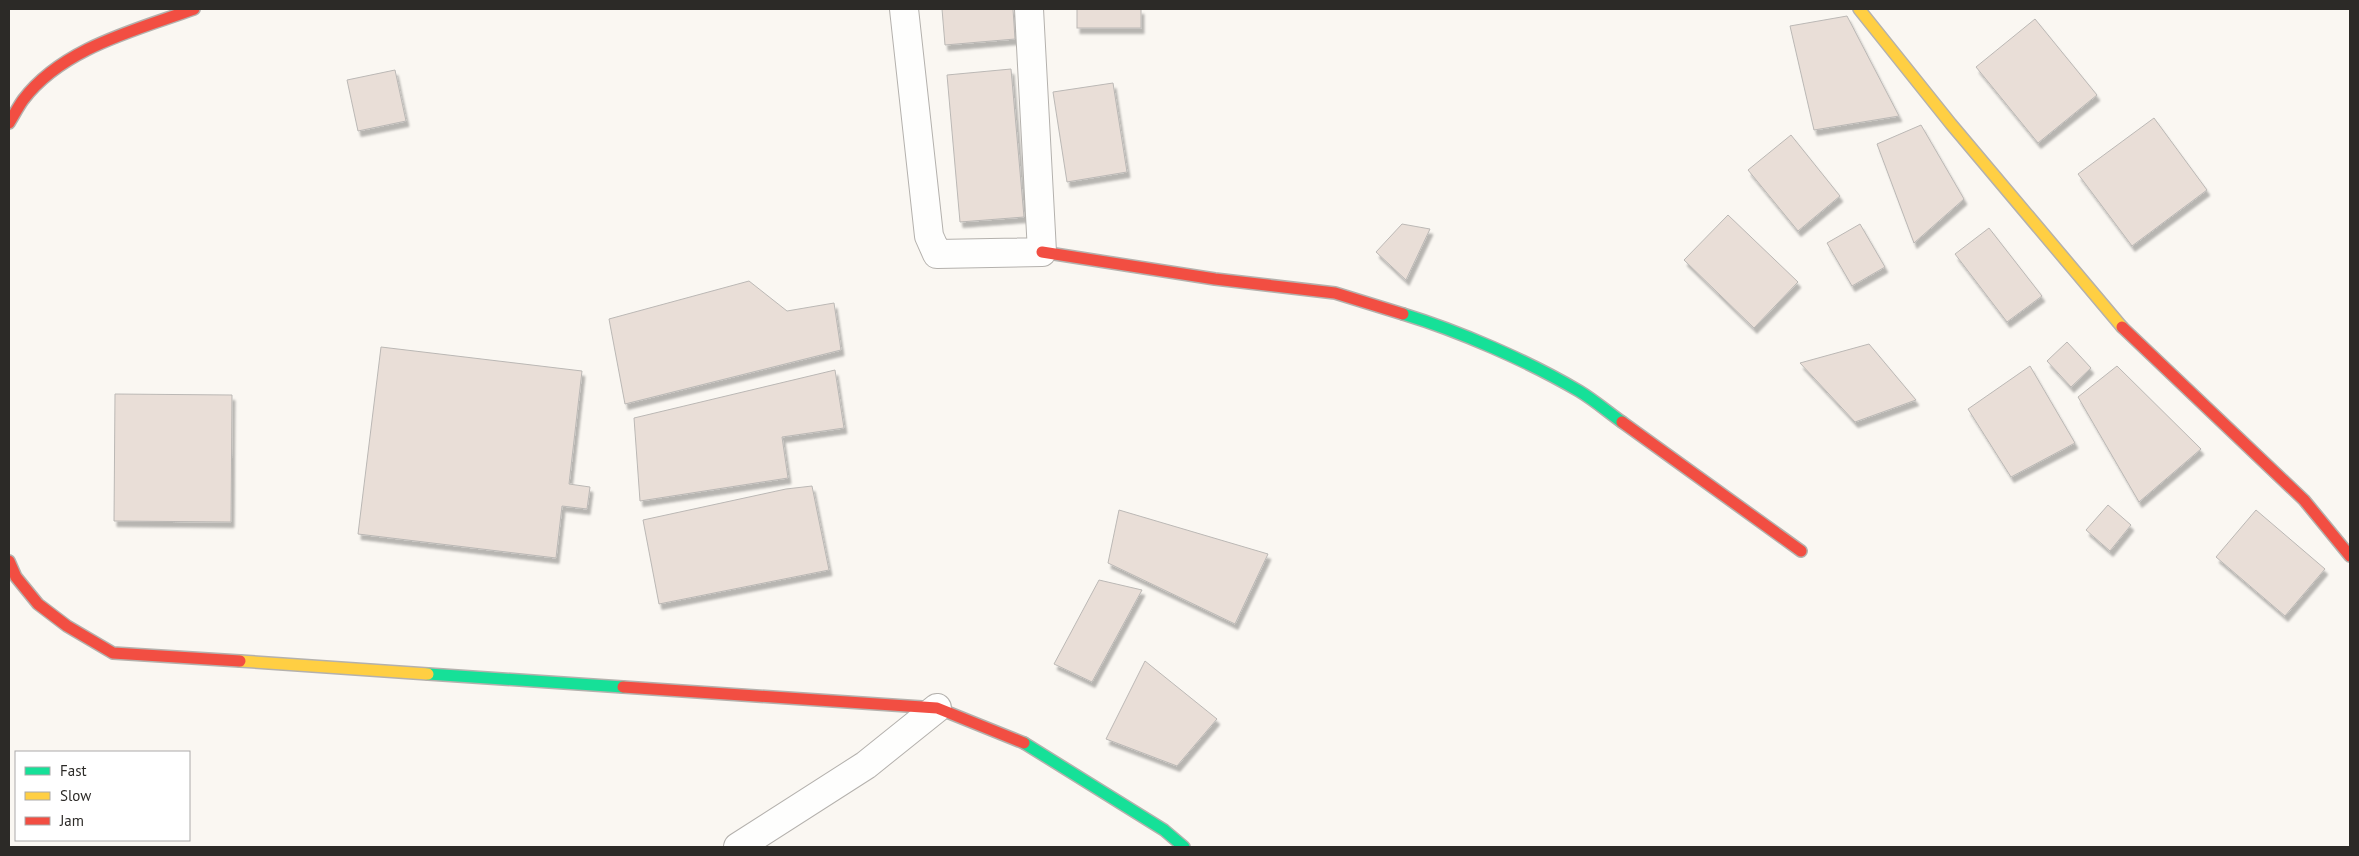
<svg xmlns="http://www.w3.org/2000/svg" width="2359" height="856" font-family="'PT Sans',sans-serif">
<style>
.building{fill:#e9ded7;stroke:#bbb8b5;filter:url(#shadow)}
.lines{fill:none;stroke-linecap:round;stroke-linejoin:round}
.street-casing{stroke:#b4b1ad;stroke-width:30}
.fast-casing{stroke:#b4b1ad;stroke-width:14}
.slow-casing{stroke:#b4b1ad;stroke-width:14}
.jam-casing{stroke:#b4b1ad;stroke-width:14}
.street{stroke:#fefefd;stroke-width:28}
.fast{stroke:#16e098;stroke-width:11}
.slow{stroke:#ffcf43;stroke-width:11}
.jam{stroke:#f24e42;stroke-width:11}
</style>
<defs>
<filter id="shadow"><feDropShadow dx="3" dy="5.5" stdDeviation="1" flood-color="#0004"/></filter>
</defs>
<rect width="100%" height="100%" fill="#faf7f2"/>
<g class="building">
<polygon points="942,9 1013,9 1015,39 945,45"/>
<rect x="1077" y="9" width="64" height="19"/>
<polygon points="1847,16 1899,116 1814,130 1790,26"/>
<polygon points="2035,19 2097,95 2038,143 1976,67"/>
<polygon points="1011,69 1024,217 960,222 947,75"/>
<polygon points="395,70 406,121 358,131 347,80"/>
<polygon points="1113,83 1127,172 1067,182 1053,92"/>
<polygon points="2154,118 2207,190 2132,246 2078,174"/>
<polygon points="1921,125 1964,199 1914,243 1877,144"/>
<polygon points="1791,135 1840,196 1798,231 1748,170"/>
<polygon points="1728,215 1798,282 1754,328 1684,260"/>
<polygon points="1402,224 1430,229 1406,280 1376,252"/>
<polygon points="1860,224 1885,267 1852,286 1827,243"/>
<polygon points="1989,228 2042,296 2007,322 1955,254"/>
<polygon points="749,281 787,311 834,303 841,350 625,404 609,319"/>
<polygon points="2067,342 2091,368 2071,387 2047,361"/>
<polygon points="1869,344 1916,400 1855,422 1800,363"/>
<polygon points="381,347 582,371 569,484 590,487 587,509 562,506 556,558 358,534"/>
<polygon points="2030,366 2075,443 2011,477 1968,409"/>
<polygon points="2117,366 2201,449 2139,502 2078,397"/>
<polygon points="835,370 844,428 782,437 788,478 640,501 634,418"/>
<polygon points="115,394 232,395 231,522 114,521"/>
<polygon points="812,486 829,570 659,604 643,520 786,489"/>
<polygon points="2108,505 2131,525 2110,551 2086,530"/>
<polygon points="1119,510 1268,554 1235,624 1108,563"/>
<polygon points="2256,510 2325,569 2285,616 2216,557"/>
<polygon points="1099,580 1142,590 1092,682 1054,664"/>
<polygon points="1145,661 1217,719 1177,766 1106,739"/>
</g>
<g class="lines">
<g class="street-casing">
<g id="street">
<polyline points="904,9 929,236 937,254 1042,252 1029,9"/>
<polyline points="738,847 866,765 937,708"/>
</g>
</g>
<g class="fast-casing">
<g id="fast">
<path d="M1403,314c56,17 125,47 176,77 15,9 29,21 43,31"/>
<polyline points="428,674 623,687"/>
<polyline points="1024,743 1164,830 1184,847"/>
</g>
</g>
<g class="slow-casing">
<g id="slow">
<polyline points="1859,9 1951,124 2122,327"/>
<polyline points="240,661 428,674"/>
</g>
</g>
<g class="jam-casing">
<g id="jam">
<path d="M9,123c5,-8 9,-16 14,-23 39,-52 113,-70 171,-91"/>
<polyline points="1042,252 1215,279 1335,293 1403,314"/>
<polyline points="2122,327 2304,500 2350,556"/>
<polyline points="1622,422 1801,551"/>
<polyline points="9,561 16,577 38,604 67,626 113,653 240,661"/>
<polyline points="623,687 937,708 1024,743"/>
</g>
</g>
<use href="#street" class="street"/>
<use href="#fast" class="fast"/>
<use href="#slow" class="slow"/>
<use href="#jam" class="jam"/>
</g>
<rect width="2359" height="856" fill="none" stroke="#2c2a27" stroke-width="20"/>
<rect x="15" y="751" width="175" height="90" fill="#ffffff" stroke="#abaaa9"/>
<rect x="25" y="767" width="25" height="8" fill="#16e098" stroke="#abaaa9"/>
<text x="60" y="776" font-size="15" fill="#2c2a27">Fast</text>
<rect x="25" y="792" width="25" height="8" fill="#ffcf43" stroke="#abaaa9"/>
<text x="60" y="801" font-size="15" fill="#2c2a27">Slow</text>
<rect x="25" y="817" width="25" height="8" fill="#f24e42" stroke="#abaaa9"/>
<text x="60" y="826" font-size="15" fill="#2c2a27">Jam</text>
</svg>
